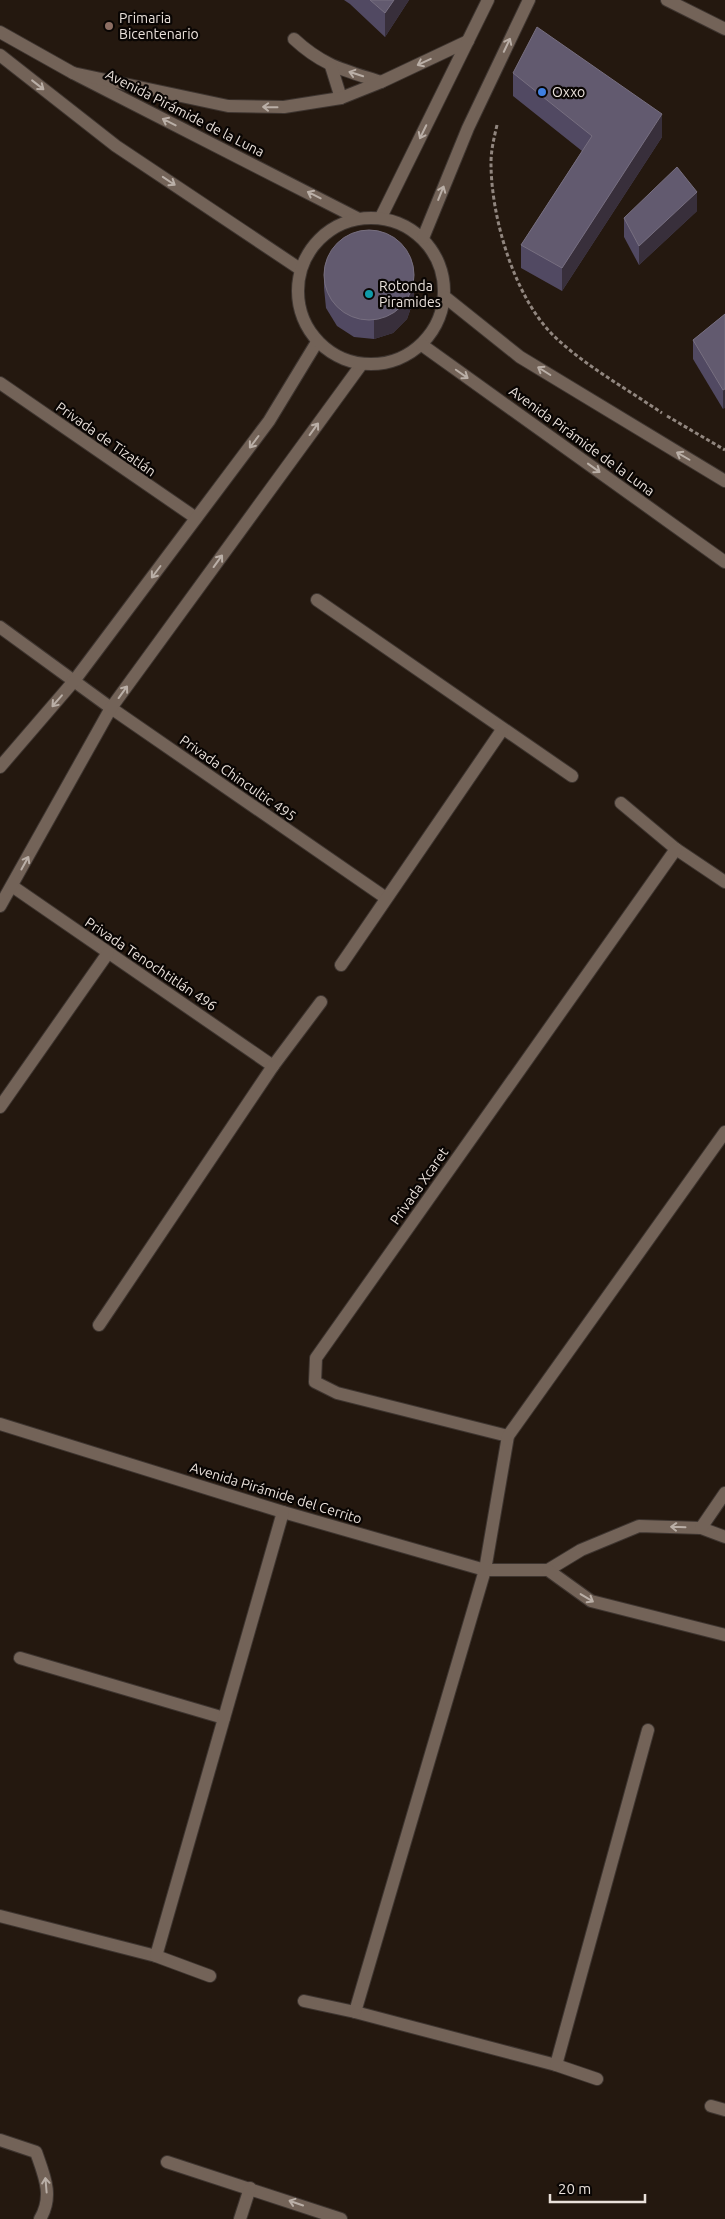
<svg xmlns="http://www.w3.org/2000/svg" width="725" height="2219" font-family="Ubuntu,sans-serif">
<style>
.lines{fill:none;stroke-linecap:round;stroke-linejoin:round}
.service-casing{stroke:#3e3530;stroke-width:14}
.minor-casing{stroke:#3e3530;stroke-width:14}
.tertiary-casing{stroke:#3e3530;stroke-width:14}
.path{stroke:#91867f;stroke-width:3;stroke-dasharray:4 2.5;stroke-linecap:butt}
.service{stroke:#736358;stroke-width:12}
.minor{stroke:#736358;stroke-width:12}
.tertiary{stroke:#736358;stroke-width:12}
.wall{fill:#514962}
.shaded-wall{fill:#382f3b}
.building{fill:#625a6f;stroke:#776f80}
.oneway{stroke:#baafa7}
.education-dot{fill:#8d6e63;stroke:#090503;stroke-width:2}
.shop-dot{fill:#3f7fe0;stroke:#090503;stroke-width:2}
.culture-dot{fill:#0f9aa8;stroke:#090503;stroke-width:2}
.labels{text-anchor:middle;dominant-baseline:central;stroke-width:4.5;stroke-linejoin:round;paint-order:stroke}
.poi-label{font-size:14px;fill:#eae1db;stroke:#090503;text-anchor:start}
.street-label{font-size:14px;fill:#eae1db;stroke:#090503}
</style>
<rect width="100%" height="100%" fill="#24180f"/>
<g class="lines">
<g class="service-casing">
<g id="service">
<path d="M294,39c29,27 50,31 87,43"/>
<polyline points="331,66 341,98"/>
</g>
</g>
<g class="minor-casing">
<g id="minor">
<polyline points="667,0 725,29"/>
<polyline points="0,383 196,518"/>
<polyline points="317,600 572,776"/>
<polyline points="0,627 111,708 386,898"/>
<polyline points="0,767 74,681 269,421 317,342"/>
<polyline points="621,803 676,849 725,882"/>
<polyline points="12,886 273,1066"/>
<polyline points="0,906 111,708 361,365"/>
<polyline points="341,965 502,730"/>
<polyline points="0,1107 108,953"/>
<polyline points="99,1325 273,1066 321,1002"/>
<polyline points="0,1424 283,1512 485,1570 548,1570 581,1550 639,1526 701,1528 725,1537"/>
<polyline points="508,1436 337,1393 315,1382 316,1358 676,849"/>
<polyline points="701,1528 725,1493"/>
<polyline points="548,1570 591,1601 725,1635"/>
<polyline points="20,1658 224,1718"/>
<polyline points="0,1916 156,1956 210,1976"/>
<polyline points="156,1956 283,1512"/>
<polyline points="304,2001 355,2012 556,2065 597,2079"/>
<polyline points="355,2012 485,1570 508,1436 725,1132"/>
<polyline points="556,2065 648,1730"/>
<polyline points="711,2106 725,2110"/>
<path d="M0,2140l36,12c8,23 18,44 4,67"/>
<polyline points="167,2162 341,2219"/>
<polyline points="240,2219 250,2188"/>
</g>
</g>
<g class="tertiary-casing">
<g id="tertiary">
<polyline points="0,32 73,73 357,218"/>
<polyline points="0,55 116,146 300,269"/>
<polyline points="73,73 228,106 284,107 341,98 381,82 468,41"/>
<polyline points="381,217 488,0"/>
<circle cx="371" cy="291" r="73"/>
<polyline points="423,238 468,128 529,0"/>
<polyline points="445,297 520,357 725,481"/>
<polyline points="422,345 725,562"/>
</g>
</g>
<g class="path">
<path d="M497,125c-3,13 -6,25 -6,38 0,55 24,137 65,175 31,29 71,51 106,75"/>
<polyline points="667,416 725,450"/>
</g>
<use href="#service" class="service"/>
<use href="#minor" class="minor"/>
<use href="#tertiary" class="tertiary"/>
</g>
<g class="wall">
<polygon points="344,0 409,0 385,37 350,4"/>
<polygon points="513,73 662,137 562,291 521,268 521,245 582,151 513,96"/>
<polygon points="697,211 639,265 624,237 624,218"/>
<polygon points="324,269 414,299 407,319 393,333 374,339 354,337 337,326 326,308 324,288"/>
<polygon points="725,314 723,409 693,359 693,340"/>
</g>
<g class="shaded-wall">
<polygon points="394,0 409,0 385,37 385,13"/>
<polygon points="662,114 662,137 562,291 562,268"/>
<polygon points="697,192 697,211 639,265 639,246"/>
<polygon points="414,280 414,299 407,319 393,333 374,339 374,320"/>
<polygon points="725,389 725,408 723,409 723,390"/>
</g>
<g class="building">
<polygon points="370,0 394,0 385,13"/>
<polygon points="537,27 662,114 562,268 521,245 592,136 513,73"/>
<polygon points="677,167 697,192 639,246 624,218"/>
<circle cx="369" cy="275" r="45"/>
<polygon points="725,314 725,389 723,390 693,340"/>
</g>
<defs><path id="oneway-shaft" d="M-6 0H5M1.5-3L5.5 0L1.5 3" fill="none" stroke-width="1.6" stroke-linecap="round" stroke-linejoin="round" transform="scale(1.25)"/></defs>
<g class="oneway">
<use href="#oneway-shaft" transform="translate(507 45) rotate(-65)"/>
<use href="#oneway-shaft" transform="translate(424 62) rotate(155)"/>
<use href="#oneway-shaft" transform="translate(356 74) rotate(-162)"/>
<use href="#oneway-shaft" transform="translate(38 85) rotate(38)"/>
<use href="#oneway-shaft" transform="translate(270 107) rotate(-179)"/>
<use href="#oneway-shaft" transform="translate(169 122) rotate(-153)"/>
<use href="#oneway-shaft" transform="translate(423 132) rotate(116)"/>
<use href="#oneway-shaft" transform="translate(169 181) rotate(34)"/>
<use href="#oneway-shaft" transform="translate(441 193) rotate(-68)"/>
<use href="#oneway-shaft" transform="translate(314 195) rotate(-153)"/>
<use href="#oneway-shaft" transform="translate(544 371) rotate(-148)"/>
<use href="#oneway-shaft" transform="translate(462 374) rotate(35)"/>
<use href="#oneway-shaft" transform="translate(314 429) rotate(-54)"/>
<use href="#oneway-shaft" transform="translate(254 442) rotate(127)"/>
<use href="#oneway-shaft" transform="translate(683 456) rotate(-150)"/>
<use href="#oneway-shaft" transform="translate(594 468) rotate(36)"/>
<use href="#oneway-shaft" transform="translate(218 561) rotate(-54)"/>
<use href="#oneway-shaft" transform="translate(156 572) rotate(127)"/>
<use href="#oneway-shaft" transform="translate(123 692) rotate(-54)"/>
<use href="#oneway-shaft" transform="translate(57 701) rotate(131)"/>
<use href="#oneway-shaft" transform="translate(25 863) rotate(-61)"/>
<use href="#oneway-shaft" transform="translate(678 1527) rotate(-178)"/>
<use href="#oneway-shaft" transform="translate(587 1598) rotate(31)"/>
<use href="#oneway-shaft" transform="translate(46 2185) rotate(-95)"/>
<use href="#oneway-shaft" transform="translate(296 2203) rotate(-161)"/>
</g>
<circle class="education-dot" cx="109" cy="26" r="5"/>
<circle class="shop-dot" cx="542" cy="92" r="5"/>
<circle class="culture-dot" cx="369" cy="294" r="5"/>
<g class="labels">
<g class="poi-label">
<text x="119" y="18">Primaria<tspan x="119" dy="16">Bicentenario</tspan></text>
<text x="552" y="92">Oxxo</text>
<text x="379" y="286">Rotonda<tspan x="379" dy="16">Piramides</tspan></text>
</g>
<g class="street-label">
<text transform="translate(185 113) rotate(27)">Avenida Pirámide de la Luna</text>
<text transform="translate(106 439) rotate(35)">Privada de Tizatlán</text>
<text transform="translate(582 441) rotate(36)">Avenida Pirámide de la Luna</text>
<text transform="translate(238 778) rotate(35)">Privada Chincultic 495</text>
<text transform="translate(151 964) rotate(34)">Privada Tenochtitlán 496</text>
<text transform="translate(419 1186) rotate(-55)">Privada Xcaret</text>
<text transform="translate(276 1493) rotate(17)">Avenida Pirámide del Cerrito</text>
</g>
</g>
<path d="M550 2194v8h95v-8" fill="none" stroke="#eae1db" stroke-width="2.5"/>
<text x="558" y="2194" font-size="15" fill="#eae1db" stroke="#090503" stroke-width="4" paint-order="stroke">20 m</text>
</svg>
